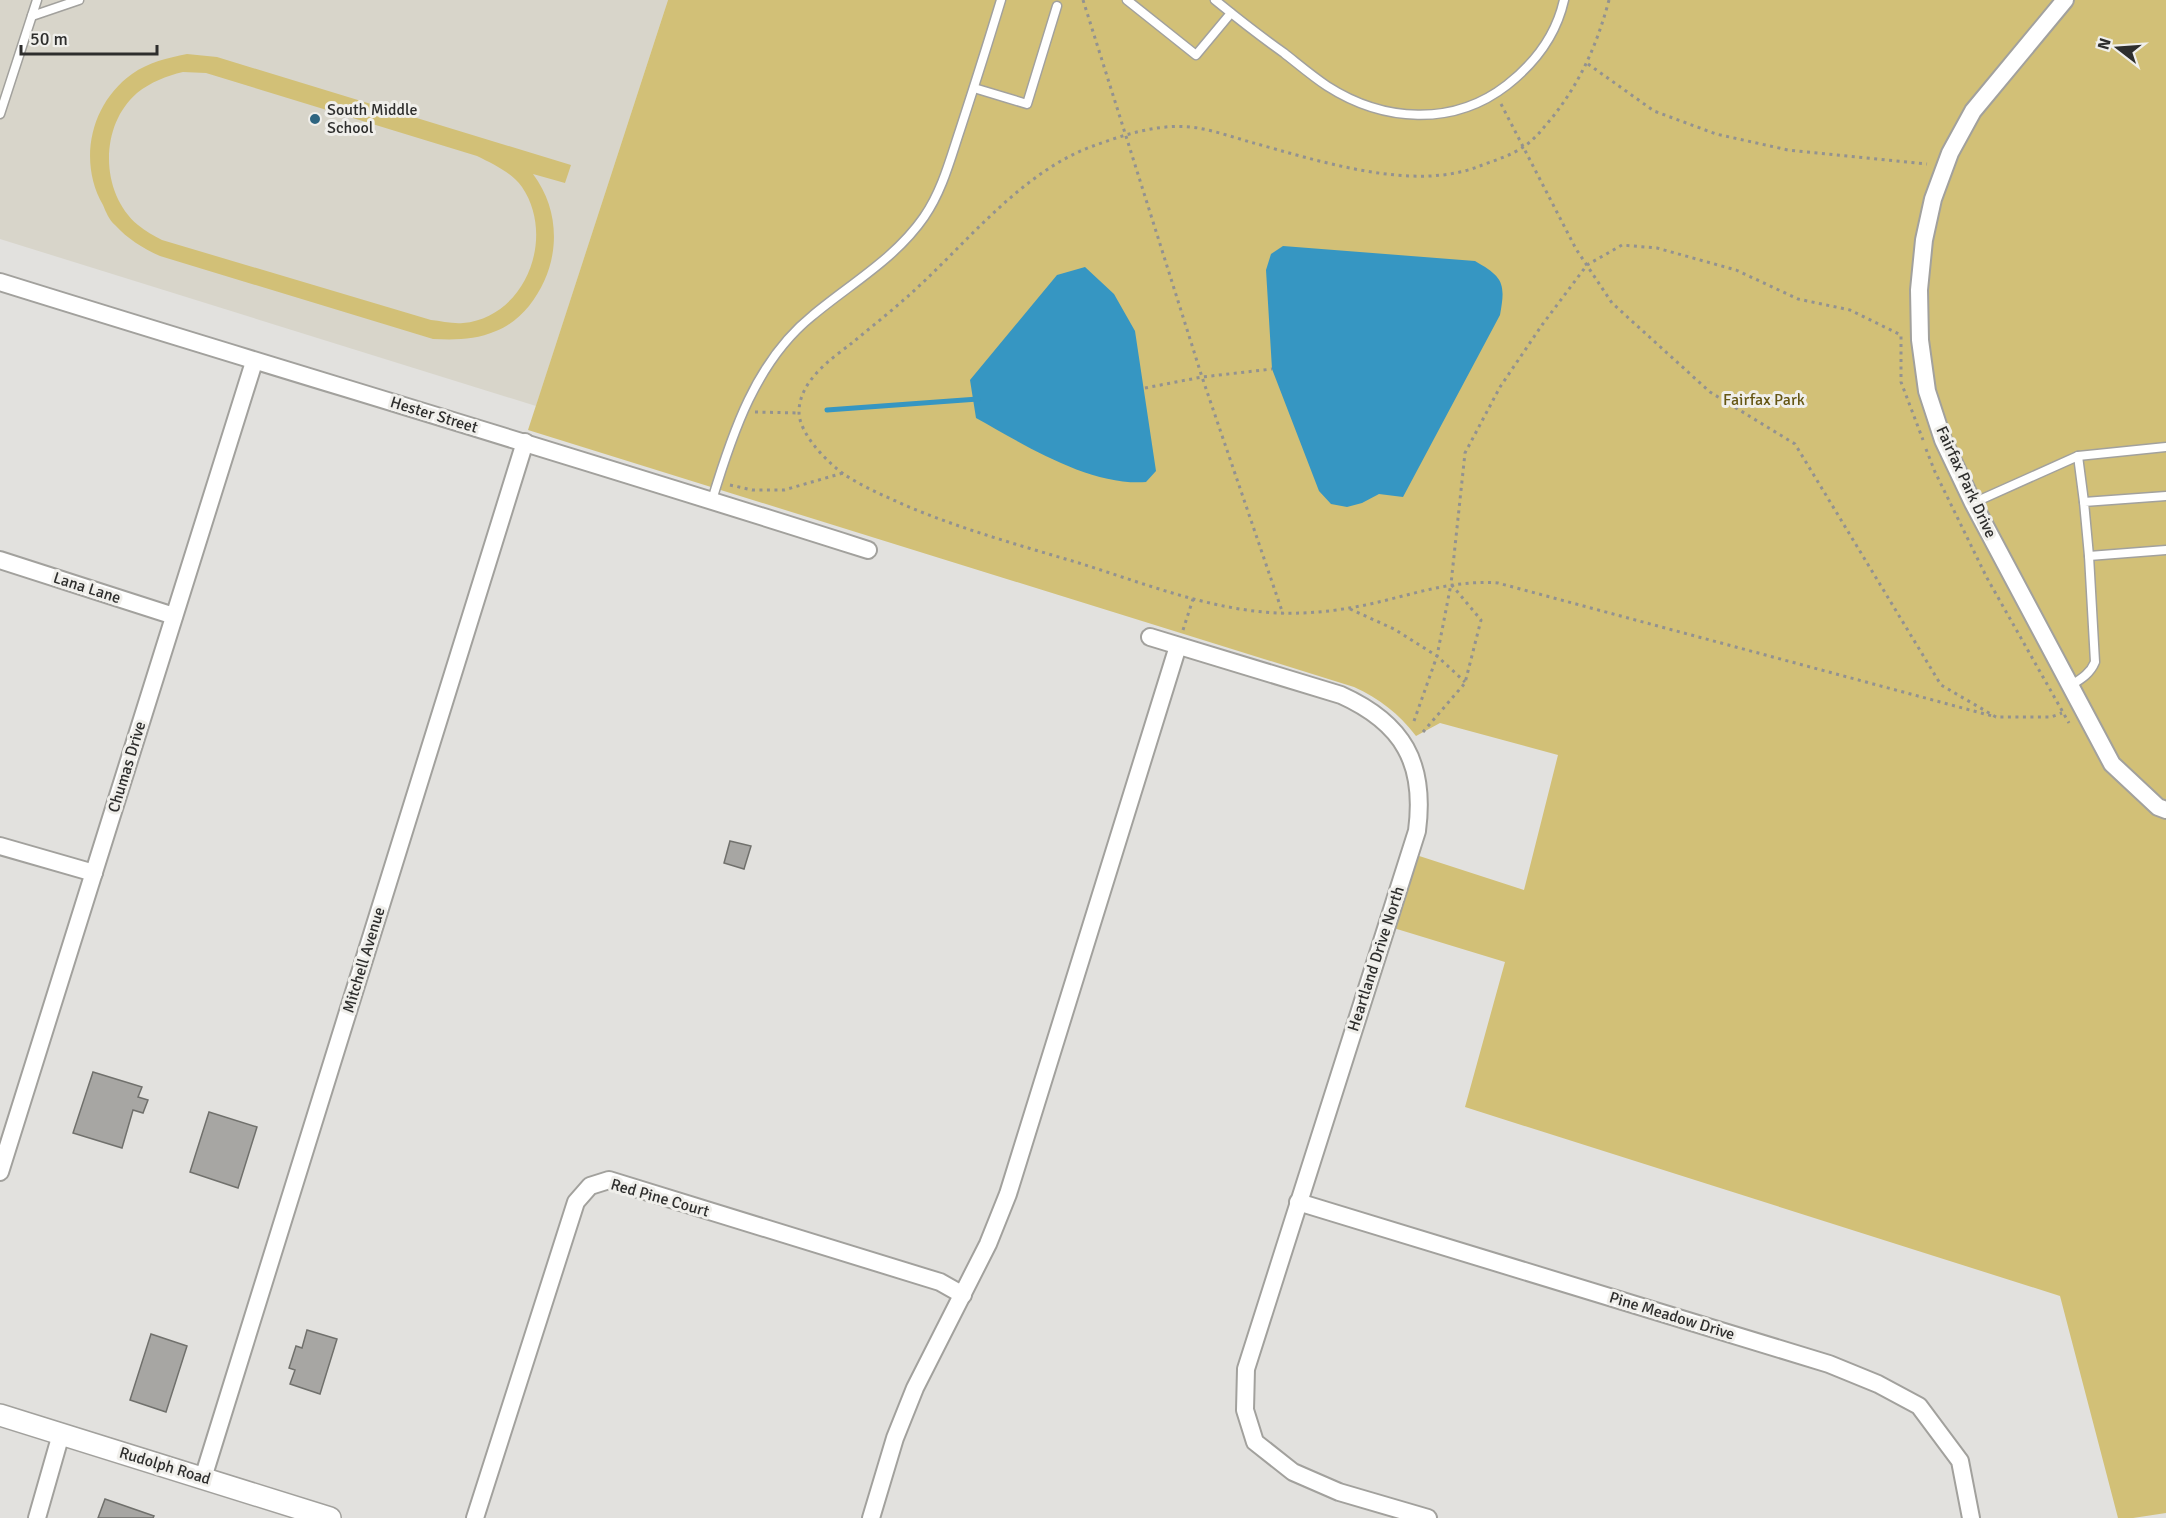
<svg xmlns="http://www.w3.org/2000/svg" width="2166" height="1518" font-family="Signika,sans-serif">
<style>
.built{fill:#d8d5ca}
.green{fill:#d2c077;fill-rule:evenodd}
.water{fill:#3696c2}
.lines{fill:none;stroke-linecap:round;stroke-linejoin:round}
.stream{stroke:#3696c2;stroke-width:5}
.building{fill:#a7a6a3;stroke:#70706c;stroke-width:1.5}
.service-casing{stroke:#a2a19d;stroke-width:11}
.minor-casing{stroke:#a2a19d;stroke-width:20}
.tertiary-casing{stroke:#a2a19d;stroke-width:24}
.path{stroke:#939290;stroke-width:3;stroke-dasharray:3 4.5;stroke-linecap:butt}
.service{stroke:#fff;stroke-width:8}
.minor{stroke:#fff;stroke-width:16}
.tertiary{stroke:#fff;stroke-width:21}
.poi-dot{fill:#2e6580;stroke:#f0efeb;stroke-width:2}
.labels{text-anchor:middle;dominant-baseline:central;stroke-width:6;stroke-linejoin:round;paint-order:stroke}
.poi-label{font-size:16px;fill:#2e2e2d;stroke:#f0efeb;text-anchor:start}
.park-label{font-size:16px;fill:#655614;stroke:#f0efeb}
.street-label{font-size:16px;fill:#2e2e2d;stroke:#f0efeb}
</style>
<rect width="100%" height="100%" fill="#e2e1de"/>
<polygon class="built" points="0,0 668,0 536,406 0,239"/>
<g class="green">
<path d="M668,0h1498v1513l-33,5h-15l-58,-222 -595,-189 40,-145 -118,-36 23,-73 114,37 34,-135 -118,-32 -24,13c-18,-23 -36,-37 -62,-49l-826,-257z"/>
<path d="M187,54l30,3 354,108 -6,18 -32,-9c30,40 27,93 -4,132 -8,10 -20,20 -33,25 -21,9 -41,9 -63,8l-273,-83c-18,-8 -32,-17 -45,-31 -6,-5 -9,-13 -12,-20 -25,-43 -13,-101 29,-131 17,-12 35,-16 55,-20zM183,72l23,1 271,83c16,8 34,16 45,31 34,50 4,130 -59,136 -10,1 -22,-2 -32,-3l-269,-80c-8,-4 -17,-9 -24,-15 -38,-32 -39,-99 -1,-132 14,-11 29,-17 46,-21z"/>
</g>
<g class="water">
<path d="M1283,246l192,15c28,16 31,22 25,54l-97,182 -24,-3 -17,9 -15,4 -16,-3 -12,-13 -47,-122 -6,-99 5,-16z"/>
<path d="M1085,267l29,27 21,37 21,140 -10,11c-57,4 -121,-37 -170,-64l-6,-38 87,-105z"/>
</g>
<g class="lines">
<polyline class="stream" points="827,410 978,399"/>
</g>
<g class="building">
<polygon points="730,841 751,846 744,869 724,863"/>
<polygon points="93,1072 142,1087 138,1097 148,1100 143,1113 133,1110 122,1148 73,1133"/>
<polygon points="209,1112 257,1127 238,1188 190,1172"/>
<polygon points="307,1330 337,1339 320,1394 290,1384 295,1370 289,1368 296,1346 302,1348"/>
<polygon points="151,1334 187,1346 166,1412 130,1400"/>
<polygon points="105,1499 154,1516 153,1518 98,1518"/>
</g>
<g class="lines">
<g class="service-casing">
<g id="service">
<polyline points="1127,0 1196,55 1231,13"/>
<path d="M1215,0c22,18 45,36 69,53 14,11 28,23 43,33 56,36 126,41 180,-1 28,-22 49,-49 57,-85"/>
<polyline points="32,16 79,0"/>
<polyline points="974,88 1027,104 1057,6"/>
<polyline points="0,114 37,0"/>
<polyline points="2078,456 2084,502"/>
<path d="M712,500c20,-66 44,-139 100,-184 38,-32 83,-57 112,-99 18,-26 26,-57 36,-87 14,-43 28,-87 41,-130"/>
<polyline points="1973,503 2078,456 2166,447"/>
<polyline points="2089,556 2166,550"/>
<path d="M2070,686c11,-7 20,-12 25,-24l-6,-106 -5,-54 82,-6"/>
</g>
</g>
<g class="minor-casing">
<g id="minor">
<polyline points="2065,0 1973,111 1950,153 1933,199 1924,240 1919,290 1920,340 1927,391 1943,440 1973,503 2112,764 2158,807 2166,810"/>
<path d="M0,282c289,90 580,176 868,268"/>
<polyline points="0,560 174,616"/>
<path d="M1150,637l191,58c62,28 85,68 76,136l-171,538 -1,41 10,32 38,30 46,20 89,26"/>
<polyline points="0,846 94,873"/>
<polyline points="0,1172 254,362"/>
<polyline points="1298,1202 1829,1364 1878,1384 1919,1406 1960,1461 1971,1518"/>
<polyline points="203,1478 525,442"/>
<polyline points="37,1518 61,1434"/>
<polyline points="475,1518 576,1202 590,1186 609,1180 940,1282 963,1295"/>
<polyline points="871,1518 895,1438 915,1388 988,1244 1008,1194 1178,646"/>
</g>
</g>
<g class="tertiary-casing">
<polyline id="tertiary" points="0,1415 330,1518"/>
</g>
<g class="path">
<polyline points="1083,0 1202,377 1283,614"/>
<path d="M1609,0c-12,45 -29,83 -58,119 -8,9 -15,19 -25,26 -13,10 -33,16 -49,22 -66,25 -161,-7 -227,-25 -17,-5 -35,-11 -52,-14 -35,-6 -72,6 -105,18 -74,27 -128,100 -186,151 -18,16 -37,31 -55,46 -21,16 -53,38 -53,69 0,22 29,51 46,63 20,13 42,22 64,32 55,23 113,39 170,56 64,20 131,47 199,50 22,1 49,-1 71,-5 51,-8 96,-29 149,-25l498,134"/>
<polyline points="1588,64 1654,111 1716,134 1788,150 1927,164"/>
<polyline points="1501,104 1576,249 1612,303 1710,392 1795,444 1941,685 1996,717 2051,717 2062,713"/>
<polyline points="1145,388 1202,377 1272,369"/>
<polyline points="755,412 799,413"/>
<polyline points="1926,449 1935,472 1987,578 2069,723"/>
<polyline points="730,485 752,490 784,490 843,473"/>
<polyline points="1350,609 1394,629 1437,656 1465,682"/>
<polyline points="1183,630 1193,599"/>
<polyline points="1414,721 1437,656 1451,584"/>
<polyline points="1423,732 1465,683 1481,620 1451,584 1465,453 1500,387 1542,325 1587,265 1622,245 1657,248 1736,270 1798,299 1850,310 1901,335 1901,382 1923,440"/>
</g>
<use href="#service" class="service"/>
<use href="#minor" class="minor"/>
<use href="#tertiary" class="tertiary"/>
</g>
<circle class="poi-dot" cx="315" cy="119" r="6"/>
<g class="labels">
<g class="poi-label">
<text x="327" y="110">South Middle<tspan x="327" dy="18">School</tspan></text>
</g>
<g class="park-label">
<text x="1764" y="400">Fairfax Park</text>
</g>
<g class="street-label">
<text transform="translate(434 415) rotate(17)">Hester Street</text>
<text transform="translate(1966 482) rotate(65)">Fairfax Park Drive</text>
<text transform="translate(87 588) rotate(18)">Lana Lane</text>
<text transform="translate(127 767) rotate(-73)">Chumas Drive</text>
<text transform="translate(1376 959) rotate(-72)">Heartland Drive North</text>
<text transform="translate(364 960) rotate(-73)">Mitchell Avenue</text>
<text transform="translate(660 1198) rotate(16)">Red Pine Court</text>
<text transform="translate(1672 1316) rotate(17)">Pine Meadow Drive</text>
<text transform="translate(165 1466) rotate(17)">Rudolph Road</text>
</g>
</g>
<g transform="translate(2118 48) rotate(287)" stroke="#f0efeb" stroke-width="4.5" paint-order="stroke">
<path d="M0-4.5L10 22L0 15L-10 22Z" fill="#2e2e2d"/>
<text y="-9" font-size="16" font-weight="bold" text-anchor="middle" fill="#2e2e2d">N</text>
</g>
<path d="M21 45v9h136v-9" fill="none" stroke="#2e2e2d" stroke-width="3"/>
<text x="30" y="45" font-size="18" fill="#2e2e2d" stroke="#f0efeb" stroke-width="4.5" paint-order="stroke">50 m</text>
</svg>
